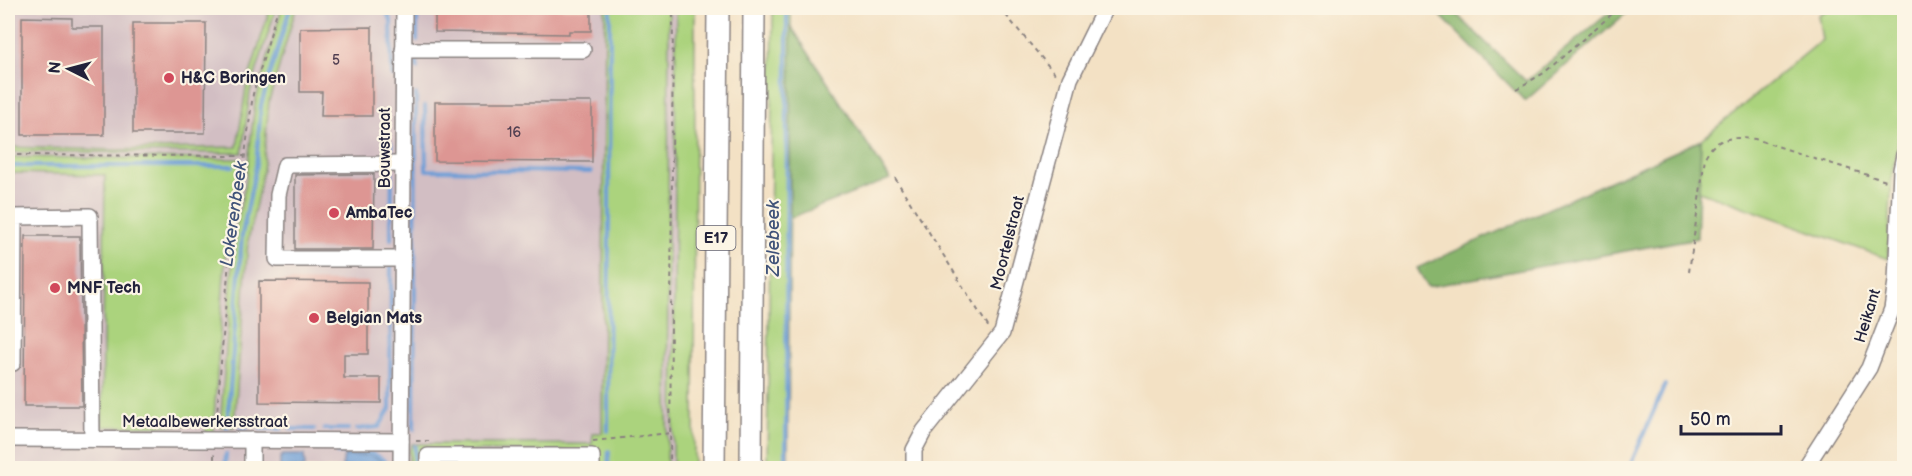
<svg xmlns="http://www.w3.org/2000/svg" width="1912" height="476" font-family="'Balsamiq Sans',sans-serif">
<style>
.industrial{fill:#d2bec3}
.green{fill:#abd37d;stroke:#667a5c;stroke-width:1.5}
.forest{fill:#88b56c;stroke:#556c54;stroke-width:1.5}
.water{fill:#6d9dd6;stroke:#486088;stroke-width:1.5}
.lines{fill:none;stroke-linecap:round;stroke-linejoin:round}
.stream{stroke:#6d9dd6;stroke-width:4}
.building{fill:#dd9693}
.minor-casing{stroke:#8a8280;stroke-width:18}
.highway-casing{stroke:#8a8280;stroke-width:24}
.path{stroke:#8a8280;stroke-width:2;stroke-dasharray:4.5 4.5;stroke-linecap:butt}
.minor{stroke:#fff;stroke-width:15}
.highway{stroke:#fff;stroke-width:21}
.poi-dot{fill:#d1495b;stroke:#fcf5e5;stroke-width:2}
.labels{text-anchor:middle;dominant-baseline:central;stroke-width:4.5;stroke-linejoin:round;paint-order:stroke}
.number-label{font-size:14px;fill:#513f51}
.shield{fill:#fcf5e5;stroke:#63616e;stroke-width:1.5}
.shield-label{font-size:15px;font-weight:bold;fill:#22223b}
.poi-label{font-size:16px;font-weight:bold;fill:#22223b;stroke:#fcf5e5;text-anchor:start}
.street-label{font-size:16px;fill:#22223b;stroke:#fcf5e5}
.water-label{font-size:18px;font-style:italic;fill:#405379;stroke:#fcf5e5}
</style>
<rect width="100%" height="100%" fill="#fcf5e5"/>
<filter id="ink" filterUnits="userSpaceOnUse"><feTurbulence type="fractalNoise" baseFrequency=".0167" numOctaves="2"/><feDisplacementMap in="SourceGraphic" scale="12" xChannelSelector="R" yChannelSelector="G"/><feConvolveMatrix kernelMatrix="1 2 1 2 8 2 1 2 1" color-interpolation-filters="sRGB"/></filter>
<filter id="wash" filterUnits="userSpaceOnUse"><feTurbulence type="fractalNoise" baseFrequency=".008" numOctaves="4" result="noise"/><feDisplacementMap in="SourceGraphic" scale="24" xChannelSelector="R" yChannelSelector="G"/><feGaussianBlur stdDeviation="1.35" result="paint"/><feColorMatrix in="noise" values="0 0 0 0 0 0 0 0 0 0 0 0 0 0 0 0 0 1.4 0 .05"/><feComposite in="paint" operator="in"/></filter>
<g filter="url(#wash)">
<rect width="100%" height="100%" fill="#f3e1c4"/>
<polygon class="industrial" points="8,8 676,8 673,468 8,468"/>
<g class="green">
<polygon points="270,8 276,8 250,92 242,153 8,152 8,147 116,150 237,147 246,88"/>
<polygon points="282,8 296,8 269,101 263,170 248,241 234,427 220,427 235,232 246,181 255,103"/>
<polygon points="605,8 669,8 667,468 597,468 597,451 419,451 419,468 409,468 409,451 412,444 592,444 593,433 602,433"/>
<polygon points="676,8 695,8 694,468 673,468"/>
<polygon points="773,8 791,8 788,468 767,468"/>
<polygon points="1830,8 1904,8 1904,113 1892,174 1888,259 1699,191 1701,140 1822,40 1818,15"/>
<polygon points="8,157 240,159 242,162 226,246 213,434 206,433 205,425 102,427 105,175 8,173"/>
<polygon points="446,462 575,462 582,468 440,468"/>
</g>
<g class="forest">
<polygon points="1433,8 1450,8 1526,81 1615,8 1632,8 1525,101"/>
<polygon points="791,26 890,179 790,218"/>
<polygon points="1701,140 1697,238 1428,287 1417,268"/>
</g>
<g class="water">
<polygon points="283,455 304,455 305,468 280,468 280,458"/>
<polygon points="370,455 379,459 386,468 342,467 344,456"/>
</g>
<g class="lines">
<g class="stream">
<polyline points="384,8 391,20 392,76"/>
<polyline points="417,40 417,8"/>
<polyline points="417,57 417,68"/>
<polyline points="425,106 426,170 591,172"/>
<polyline points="391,143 392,158"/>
<polyline points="8,166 233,166"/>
<polyline points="391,239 392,172"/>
<polyline points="227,428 242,235 256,166 261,105 290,8"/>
<polyline points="241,429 247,429"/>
<polyline points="260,429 281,429"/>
<polyline points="291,429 314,429"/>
<polyline points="324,429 348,429"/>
<polyline points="357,429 379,427 390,409 391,266"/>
<polyline points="414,429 416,94"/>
<polyline points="608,431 610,8"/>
<path d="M337,453c20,1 42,-6 52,15"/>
<polyline points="225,468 226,454"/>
<polyline points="414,468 415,446"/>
<polyline points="608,468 609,451"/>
<polyline points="786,468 787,8"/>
<polyline points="1629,468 1665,385"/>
</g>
</g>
<g id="blocks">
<g class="building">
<polygon points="435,8 591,8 591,31 569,31 569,34 435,32"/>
<polygon points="22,17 72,18 72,27 104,27 104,135 22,135"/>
<polygon points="133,23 206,23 205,133 133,133"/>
<polygon points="372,27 372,116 321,116 322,92 300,92 300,28"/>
<polygon points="435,102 592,102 592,162 435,161"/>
<polygon points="374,174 373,249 295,249 295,175"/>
<polygon points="25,236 80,236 82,406 24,406"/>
<polygon points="259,281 368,282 368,354 344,354 344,378 381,378 381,403 259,402"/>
</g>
</g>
</g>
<g filter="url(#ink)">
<use href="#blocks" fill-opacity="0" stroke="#8a8280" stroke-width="1.5"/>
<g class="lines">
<g class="minor-casing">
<g id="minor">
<polyline points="403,50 583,50"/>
<polyline points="402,259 277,259 278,195 285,165 403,164"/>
<polyline points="8,363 13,363 14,217 90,216 92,439"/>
<polyline points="8,439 401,441"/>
<polyline points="252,468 252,440"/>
<polyline points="401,468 404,8"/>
<polyline points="428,468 428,456 592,456 592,468"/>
<polyline points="914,468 914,450 924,431 1002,333 1070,79 1105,8"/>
<polyline points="1805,468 1869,368 1892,309 1896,281 1901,170 1904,155"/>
</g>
</g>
<g class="highway-casing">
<g id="highway">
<polyline points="714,468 718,8"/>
<polyline points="751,468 754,8"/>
</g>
</g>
<g class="path">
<polyline points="1000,8 1056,75"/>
<polyline points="1516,89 1544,73 1619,8"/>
<polyline points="8,155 245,156"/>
<polyline points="895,178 989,328"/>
<path d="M1689,272l16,-115c11,-21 28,-20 50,-18l131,42"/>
<polyline points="216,427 232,221 242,178 253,94 278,8"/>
<polyline points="416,441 429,441"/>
<polyline points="593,441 671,433"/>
<polyline points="214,468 214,453"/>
<polyline points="670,468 673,8"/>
</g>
<use href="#minor" class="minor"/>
<use href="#highway" class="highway"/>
</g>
</g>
<g class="poi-dot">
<circle cx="169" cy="78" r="6"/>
<circle cx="334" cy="213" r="6"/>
<circle cx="55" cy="288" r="6"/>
<circle cx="314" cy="318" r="6"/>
</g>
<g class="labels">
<g class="number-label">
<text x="336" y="60">5</text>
<text x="514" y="132">16</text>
</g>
<rect class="shield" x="696.5" y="226" width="39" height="24" rx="4.5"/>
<g class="shield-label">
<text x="716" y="238">E17</text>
</g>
<g class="poi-label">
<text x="181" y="78">H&amp;C Boringen</text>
<text x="346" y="213">AmbaTec</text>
<text x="67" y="288">MNF Tech</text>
<text x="326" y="318">Belgian Mats</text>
</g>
<g class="street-label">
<text transform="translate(385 148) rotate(-90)">Bouwstraat</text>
<text transform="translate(1008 243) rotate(-76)">Moortelstraat</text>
<text transform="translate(1868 316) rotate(-73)">Heikant</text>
<text x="205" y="422">Metaalbewerkersstraat</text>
</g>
<g class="water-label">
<text transform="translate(234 214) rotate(-82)">Lokerenbeek</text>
<text transform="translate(773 238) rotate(-90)">Zelebeek</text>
</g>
</g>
<rect width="1912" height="476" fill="none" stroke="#fcf5e5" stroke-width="30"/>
<g transform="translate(69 69) rotate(276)" stroke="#fcf5e5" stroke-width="4.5" paint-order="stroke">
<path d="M0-4.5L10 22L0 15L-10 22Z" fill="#22223b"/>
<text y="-9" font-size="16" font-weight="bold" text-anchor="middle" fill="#22223b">N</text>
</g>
<path d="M1681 425v9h100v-9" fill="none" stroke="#22223b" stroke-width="3"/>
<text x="1690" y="425" font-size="18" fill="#22223b" stroke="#fcf5e5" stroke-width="4.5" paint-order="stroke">50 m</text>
</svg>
